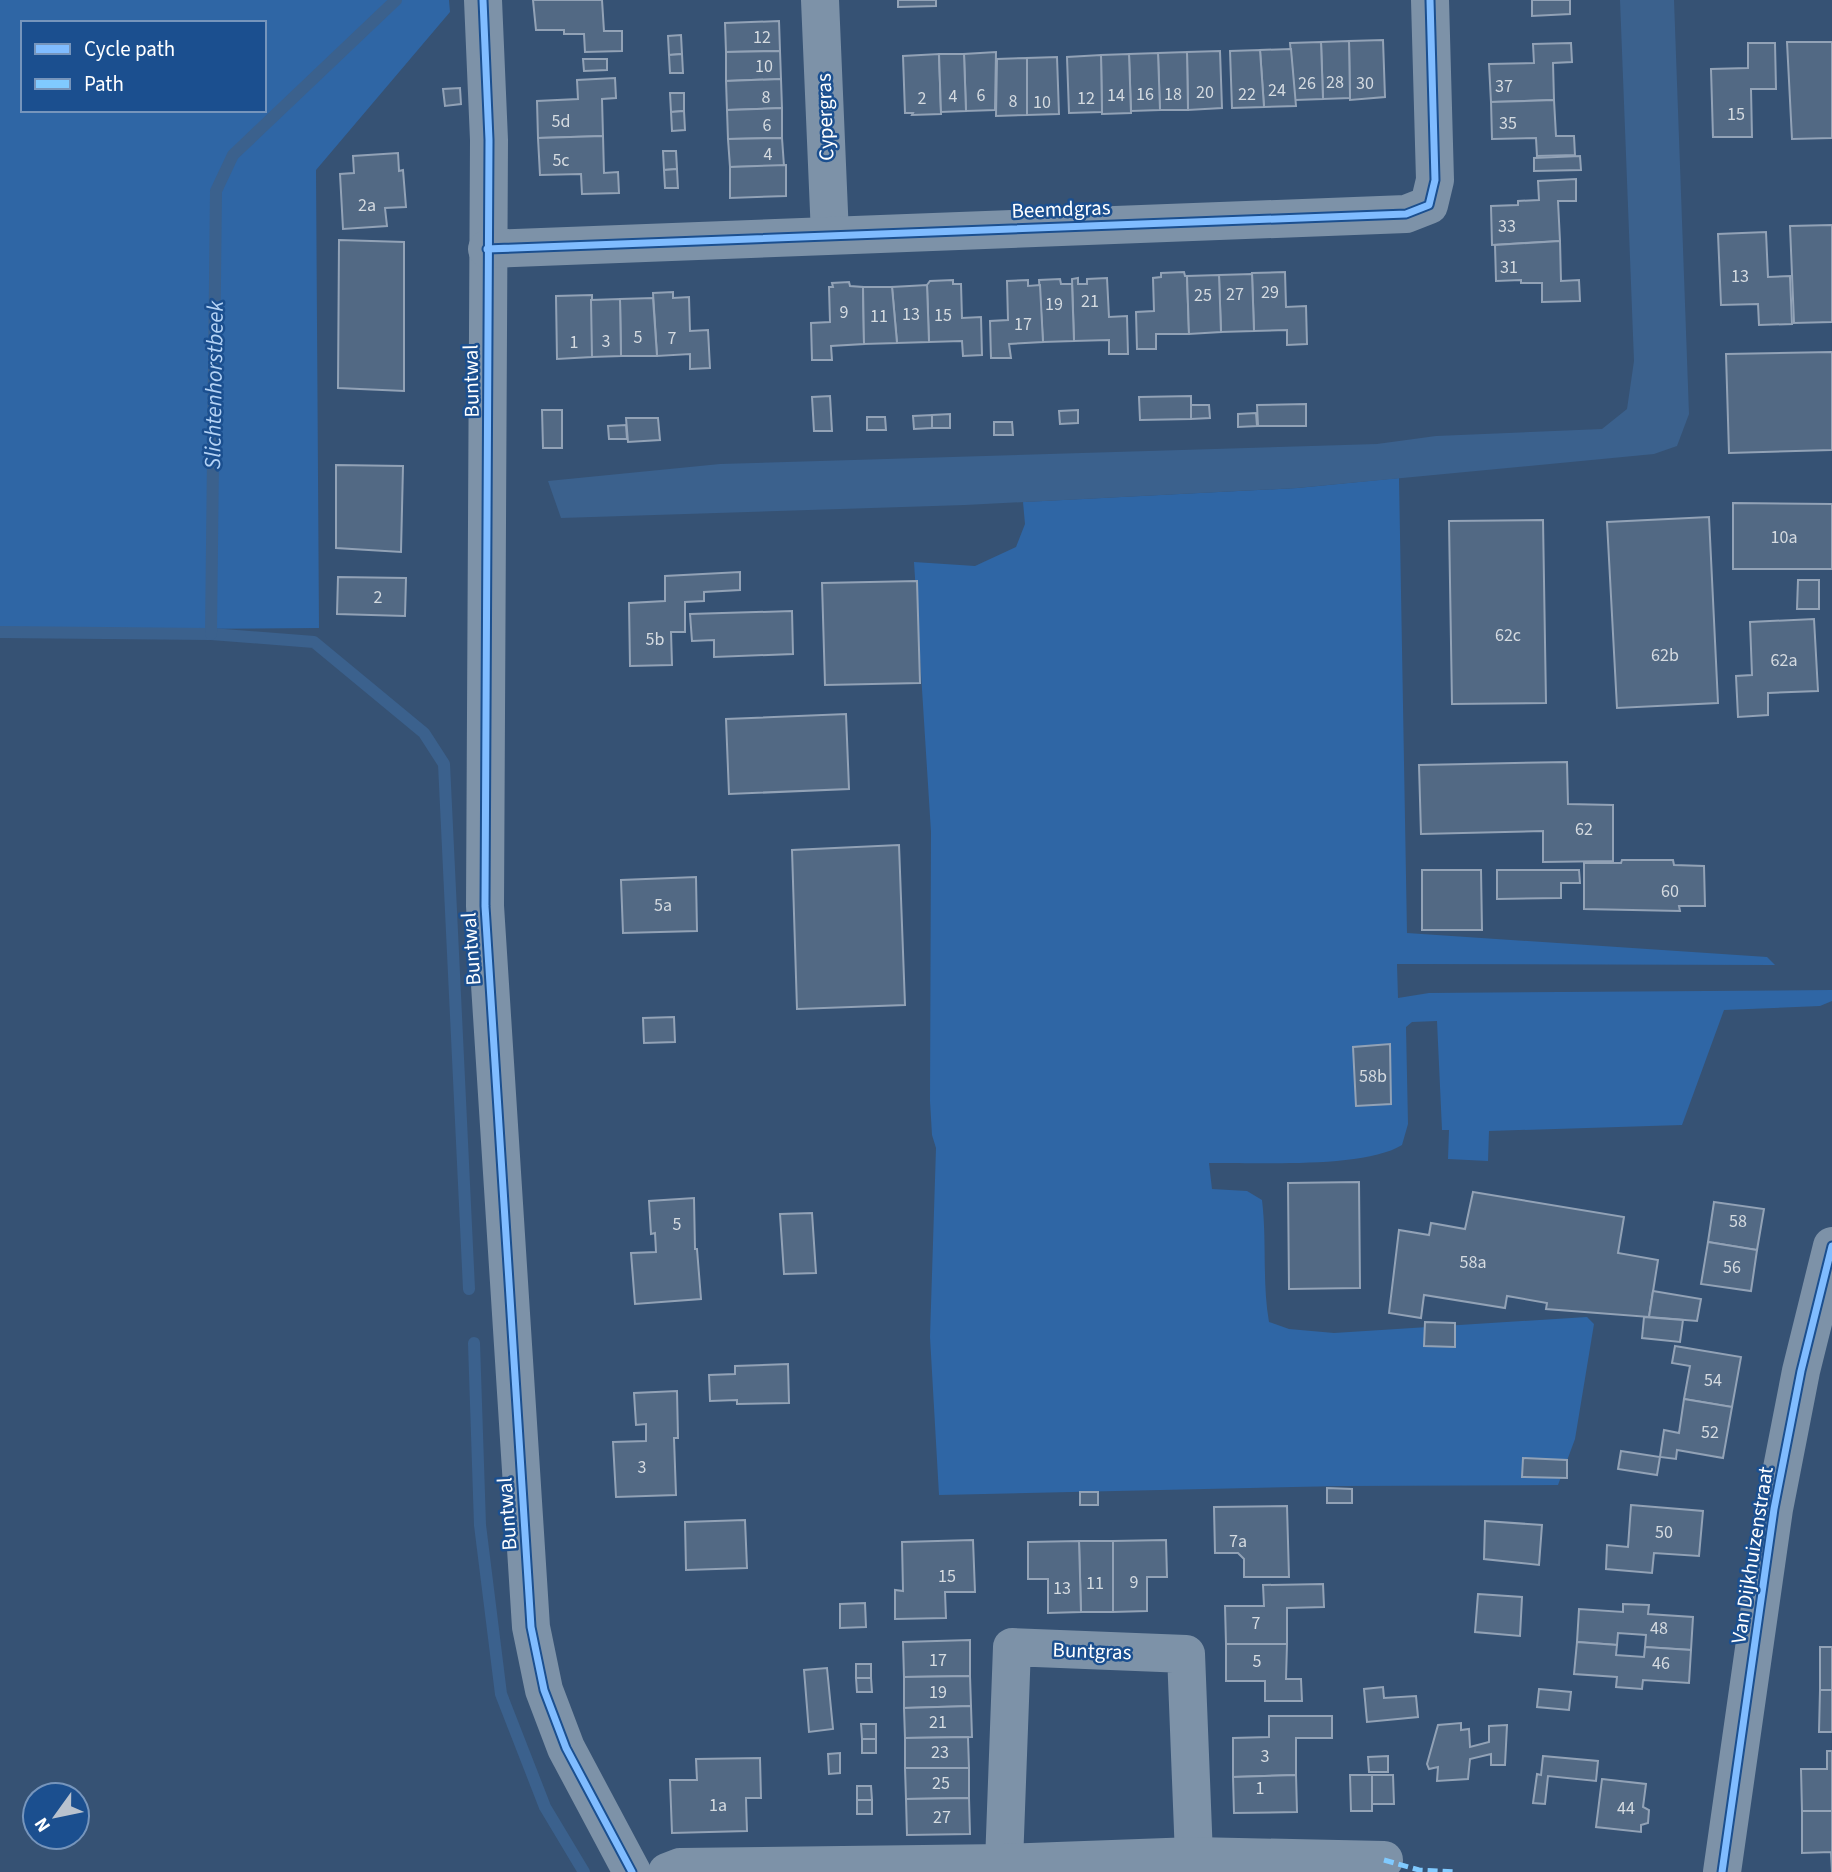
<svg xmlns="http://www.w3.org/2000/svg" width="1832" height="1872" font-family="'Source Sans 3',sans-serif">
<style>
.green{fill:#2f66a5;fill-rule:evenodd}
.water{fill:#3b618d}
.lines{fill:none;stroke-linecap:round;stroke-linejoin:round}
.stream{stroke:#3b618d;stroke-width:12}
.building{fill:#526984;stroke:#92a2b6;stroke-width:2}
.minor{stroke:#7d92a8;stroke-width:38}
.tertiary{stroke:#7d92a8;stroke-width:38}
.quiet{stroke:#80caff;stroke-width:5;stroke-dasharray:10 5;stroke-linecap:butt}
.cycleway-casing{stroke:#1b4f8f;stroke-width:11}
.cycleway{stroke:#80bcff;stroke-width:7}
.labels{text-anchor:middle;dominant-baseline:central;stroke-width:5;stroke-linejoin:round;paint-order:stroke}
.number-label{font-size:18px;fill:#d4dae0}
.street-label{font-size:21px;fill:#fff;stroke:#1b4f8f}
.water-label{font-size:23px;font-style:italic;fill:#b5d3f5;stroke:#1b4f8f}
</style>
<rect width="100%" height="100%" fill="#365274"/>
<g class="green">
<path d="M0,0h449l1,12 -134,158 3,458 -319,2zM23,23h241v87h-241z"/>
<path d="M1399,478l8,455 360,24 8,8 -378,-1 1,34 31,-5 403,-3v11l-12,5 -96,4 -42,115 -193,6 -1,30 -40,-2 1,-29h-7l-5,-109 -25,1 -6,5 2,97 -6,21c-39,24 -144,17 -193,18l3,26 35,2 15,9c5,41 0,82 7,122l20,7 45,4 253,-16 7,7 -19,115 -17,46 -216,1 -403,9 -9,-158 6,-189 -4,-13 -2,-34 1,-269 -17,-270 61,4 41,-19 9,-23 -2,-22 274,-14z"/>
</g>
<polygon class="water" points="1620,0 1674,0 1689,414 1677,446 1654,454 1297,488 965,505 561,518 548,481 720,464 1377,444 1436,436 1602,429 1627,409 1634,361"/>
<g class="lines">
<g class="stream">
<polyline points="0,632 211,634 314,642 424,733 444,764 469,1289"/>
<polyline points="211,634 216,191 233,155 396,0"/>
<polyline points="474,1343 480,1525 501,1694 545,1807 584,1872"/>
</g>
</g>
<g class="building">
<polygon points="533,0 602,0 604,31 622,31 622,51 585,52 584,34 564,34 564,30 536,30"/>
<polygon points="898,0 936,0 936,6 898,7"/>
<polygon points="1532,0 1570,0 1570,14 1532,16"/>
<polygon points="779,21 780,51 726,52 725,23"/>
<polygon points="681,35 682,54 669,55 668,36"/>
<polygon points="1383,40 1385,97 1350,100 1349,41"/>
<polygon points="1349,41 1350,98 1323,99 1321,42"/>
<polygon points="1321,42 1323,99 1295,100 1290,43"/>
<polygon points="1787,42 1832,42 1832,138 1792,139"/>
<polygon points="1571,43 1572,62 1553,63 1554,100 1491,102 1489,64 1534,63 1533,44"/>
<polygon points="1748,43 1775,43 1776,89 1751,89 1752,137 1713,137 1711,69 1748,68"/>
<polygon points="1291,49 1296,106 1264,107 1260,50"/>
<polygon points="1260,50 1264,107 1232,108 1230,51"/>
<polygon points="780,51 781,79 726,81 726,52"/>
<polygon points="1220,51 1222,108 1188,110 1187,52"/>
<polygon points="996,52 995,110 966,111 964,54"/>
<polygon points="1187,52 1188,110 1160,110 1158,53"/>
<polygon points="1158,53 1160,110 1131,111 1129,54"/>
<polygon points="682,54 683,73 670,73 669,55"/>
<polygon points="939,54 941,114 912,115 913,113 905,113 903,56"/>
<polygon points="939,54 964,54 966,111 941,112"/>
<polygon points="1129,54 1131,113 1102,114 1101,55"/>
<polygon points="1101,55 1102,112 1069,113 1067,57"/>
<polygon points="1057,57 1059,114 1027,115 1027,58"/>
<polygon points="1027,58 1027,115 996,116 997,59"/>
<polygon points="583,59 607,59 607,70 584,71"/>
<polygon points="615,78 616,98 602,99 603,136 538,138 537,101 578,99 577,80"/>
<polygon points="781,79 782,108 727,110 726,81"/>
<polygon points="460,88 461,104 445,106 443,89"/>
<polygon points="670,93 684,93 684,111 671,112"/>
<polygon points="1554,100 1556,136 1574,136 1575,155 1537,156 1536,138 1492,139 1491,102"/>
<polygon points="782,108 782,138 728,139 727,110"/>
<polygon points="684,111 685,130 672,131 671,112"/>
<polygon points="603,136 604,173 618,172 619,193 582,194 581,174 540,175 538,138"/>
<polygon points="782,138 784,166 730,167 728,139"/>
<polygon points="663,151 676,151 677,169 664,170"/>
<polygon points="398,153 399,171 403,170 406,207 385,208 387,226 343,229 340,174 354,173 353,156"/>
<polygon points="1580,156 1581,170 1534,171 1534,158"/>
<polygon points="786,165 786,196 730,198 730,167"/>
<polygon points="677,169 678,188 665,188 664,170"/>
<polygon points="1576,179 1576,201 1558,201 1560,241 1492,245 1491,206 1518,205 1518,201 1539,200 1538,181"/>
<polygon points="1832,225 1832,322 1794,323 1790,226"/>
<polygon points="1766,232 1768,277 1790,276 1792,324 1759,325 1758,304 1721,305 1718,234"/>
<polygon points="339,240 404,242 404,391 338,388"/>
<polygon points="1560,241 1561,281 1579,280 1580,301 1542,302 1542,283 1521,283 1521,280 1496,281 1495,245"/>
<polygon points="1184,272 1185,276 1187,276 1189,334 1156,334 1156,349 1137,349 1136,312 1154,311 1153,278 1161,277 1161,273"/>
<polygon points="1285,272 1286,307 1306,306 1307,344 1287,345 1287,330 1254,331 1252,273"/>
<polygon points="1252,274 1254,331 1221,332 1219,275"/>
<polygon points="1219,275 1221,332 1189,334 1187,276"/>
<polygon points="1078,278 1078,284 1087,284 1087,279 1107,278 1109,317 1127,316 1128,354 1109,354 1109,340 1074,341 1072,279"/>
<polygon points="1060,279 1061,284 1072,284 1074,341 1043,342 1039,280"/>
<polygon points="953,280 953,284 961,284 962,318 981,317 982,355 963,356 962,341 929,342 927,285 930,281"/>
<polygon points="1028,280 1028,286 1040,285 1043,342 1009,344 1011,358 991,358 990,321 1008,320 1007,281"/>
<polygon points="849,282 850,286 863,287 864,344 831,346 832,360 812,360 811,323 830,322 829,287 833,287 832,283"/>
<polygon points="927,285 929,342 897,343 892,287"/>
<polygon points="863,287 892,287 897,343 864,344"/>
<polygon points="673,292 673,298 689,297 690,331 708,330 710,368 690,369 690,354 657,356 653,293"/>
<polygon points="592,295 592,357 557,359 556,296"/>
<polygon points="653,298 657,356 621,356 620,299"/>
<polygon points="620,299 621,356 592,357 591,300"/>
<polygon points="1832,352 1832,450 1729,453 1726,354"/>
<polygon points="830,396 832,431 814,431 812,397"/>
<polygon points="1191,396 1191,419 1140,420 1139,397"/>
<polygon points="1306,404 1306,426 1258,426 1257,405"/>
<polygon points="1191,405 1209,405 1210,418 1191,419"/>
<polygon points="542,410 562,410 562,448 543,448"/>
<polygon points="1078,410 1078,423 1060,424 1059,411"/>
<polygon points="1256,413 1257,426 1238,427 1238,414"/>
<polygon points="950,414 950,428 932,428 932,415"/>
<polygon points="932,415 932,428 914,429 913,416"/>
<polygon points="867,417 885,417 886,430 867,430"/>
<polygon points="626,418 658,418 660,440 628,442"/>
<polygon points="994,422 1012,422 1013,435 994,435"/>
<polygon points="626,425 627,439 609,439 608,426"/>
<polygon points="336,465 403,466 401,552 336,548"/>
<polygon points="1733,503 1832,504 1832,569 1733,569"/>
<polygon points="1709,517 1718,703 1617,708 1607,522"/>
<polygon points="1543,520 1546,703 1452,704 1449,521"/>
<polygon points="740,572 740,590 704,592 704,601 685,602 685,632 671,632 672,665 630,666 629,603 665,601 665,576"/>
<polygon points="338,577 406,578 405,616 337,614"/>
<polygon points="1798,580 1819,580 1819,609 1797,609"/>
<polygon points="917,581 920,683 825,685 822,583"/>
<polygon points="792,611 793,654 714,657 714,640 692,641 690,614"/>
<polygon points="1814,619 1818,691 1768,693 1768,715 1738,717 1736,676 1752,675 1750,622"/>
<polygon points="846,714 849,789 729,794 726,719"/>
<polygon points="1567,762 1568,804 1613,805 1613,861 1543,862 1543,831 1421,834 1419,765"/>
<polygon points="899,845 905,1005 797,1009 792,850"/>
<polygon points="1622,860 1673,860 1674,865 1704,866 1705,906 1679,906 1680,911 1584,909 1584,863 1621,863"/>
<polygon points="1422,870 1481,870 1482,930 1422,930"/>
<polygon points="1497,870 1579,870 1580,883 1561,883 1561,898 1497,899"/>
<polygon points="696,877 697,931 623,933 621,880"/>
<polygon points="674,1017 675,1042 644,1043 643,1018"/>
<polygon points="1390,1044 1391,1104 1356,1106 1353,1047"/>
<polygon points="1359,1182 1360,1288 1289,1289 1288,1183"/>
<polygon points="1473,1192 1624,1217 1618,1253 1658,1260 1649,1317 1546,1309 1547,1303 1507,1296 1505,1308 1424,1295 1421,1318 1389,1313 1399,1230 1429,1235 1431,1223 1465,1229"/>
<polygon points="694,1198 695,1249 697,1249 701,1299 635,1304 631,1253 656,1252 655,1233 651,1234 649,1201"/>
<polygon points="1714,1202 1764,1209 1757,1250 1708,1242"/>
<polygon points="812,1213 816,1273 784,1274 780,1214"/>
<polygon points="1708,1242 1757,1250 1751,1291 1701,1284"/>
<polygon points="1653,1291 1701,1299 1697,1321 1649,1317"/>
<polygon points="1644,1317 1683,1320 1680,1342 1642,1338"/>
<polygon points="1425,1322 1455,1323 1455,1347 1424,1346"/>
<polygon points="1675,1346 1741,1357 1732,1407 1684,1399 1690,1366 1672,1363"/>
<polygon points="788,1364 789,1403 737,1404 737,1400 710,1401 709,1375 735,1374 735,1366"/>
<polygon points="677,1391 678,1438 674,1438 676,1495 616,1497 613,1442 646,1441 646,1424 636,1425 634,1393"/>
<polygon points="1684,1399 1732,1407 1723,1458 1677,1450 1676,1459 1660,1457 1664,1430 1679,1433"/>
<polygon points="1621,1451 1660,1457 1657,1475 1618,1469"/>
<polygon points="1523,1458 1567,1460 1567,1478 1522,1477"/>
<polygon points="1327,1488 1352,1489 1352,1503 1327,1503"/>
<rect x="1080" y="1492" width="18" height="13"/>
<polygon points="1631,1505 1703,1511 1699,1556 1654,1553 1652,1573 1606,1569 1607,1545 1628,1547"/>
<polygon points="1287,1506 1289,1577 1244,1577 1244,1559 1238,1553 1215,1553 1214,1507"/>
<polygon points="745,1520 747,1568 686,1570 685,1522"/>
<polygon points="1485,1521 1542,1525 1539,1565 1484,1559"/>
<polygon points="973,1540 975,1592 945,1592 946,1618 895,1619 895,1590 903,1591 902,1542"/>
<polygon points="1166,1540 1167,1577 1147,1577 1147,1611 1113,1612 1113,1541"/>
<polygon points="1079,1541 1113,1541 1113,1612 1081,1612"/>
<polygon points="1079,1541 1081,1612 1048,1613 1048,1579 1028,1579 1028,1542"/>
<polygon points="1323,1584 1324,1607 1287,1608 1287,1644 1226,1644 1225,1606 1264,1606 1263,1585"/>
<polygon points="1478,1594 1522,1597 1520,1636 1475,1632"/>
<polygon points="865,1603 866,1627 840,1628 840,1604"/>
<polygon points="1623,1604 1649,1605 1648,1614 1693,1617 1691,1650 1645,1647 1646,1635 1618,1633 1617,1645 1577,1642 1579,1609 1623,1612"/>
<polygon points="970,1640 970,1676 904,1677 903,1642"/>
<polygon points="1577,1642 1617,1645 1616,1655 1644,1657 1645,1647 1691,1650 1689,1683 1643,1680 1642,1689 1616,1687 1617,1677 1574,1674"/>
<polygon points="1226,1644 1287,1644 1286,1679 1301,1679 1302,1701 1265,1701 1265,1681 1226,1681"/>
<rect x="1820" y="1647" width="12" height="43"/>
<rect x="856" y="1664" width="15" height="14"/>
<polygon points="827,1668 833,1729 809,1732 804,1670"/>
<polygon points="970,1676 971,1706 904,1708 904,1677"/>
<polygon points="856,1678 871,1678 872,1692 857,1692"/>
<polygon points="1383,1687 1384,1698 1416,1696 1418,1717 1367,1722 1364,1689"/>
<polygon points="1539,1689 1571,1692 1569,1710 1537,1707"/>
<polygon points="1820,1690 1832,1690 1832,1732 1819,1732"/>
<polygon points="971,1706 972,1737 905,1738 904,1708"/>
<polygon points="1269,1716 1332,1716 1332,1738 1296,1738 1296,1775 1233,1777 1233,1738 1269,1737"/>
<polygon points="1461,1723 1461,1730 1469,1729 1470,1747 1489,1742 1489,1726 1507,1725 1505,1765 1491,1765 1491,1754 1470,1759 1468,1779 1437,1781 1438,1767 1429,1769 1427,1764 1438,1725"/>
<polygon points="861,1724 876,1724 876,1739 862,1739"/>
<polygon points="968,1737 969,1768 905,1768 905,1738"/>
<rect x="862" y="1739" width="14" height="14"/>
<polygon points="1827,1751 1832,1751 1832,1811 1802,1811 1801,1769 1827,1769"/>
<polygon points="840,1753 840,1773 829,1774 828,1754"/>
<polygon points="1388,1756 1388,1772 1369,1772 1368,1757"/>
<polygon points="1543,1756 1598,1761 1596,1781 1548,1776 1545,1804 1533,1803 1537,1774 1541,1775"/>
<polygon points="760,1758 761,1798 746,1798 747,1831 672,1833 670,1780 697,1780 696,1759"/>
<polygon points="905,1768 969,1768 969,1798 906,1799"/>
<polygon points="1296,1775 1297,1812 1234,1813 1233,1777"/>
<polygon points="1350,1775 1372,1775 1372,1811 1351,1811"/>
<polygon points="1372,1775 1393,1775 1394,1804 1372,1804"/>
<polygon points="1602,1779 1646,1784 1643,1807 1649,1810 1648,1823 1641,1825 1641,1832 1596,1827"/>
<polygon points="857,1786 871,1786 872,1800 857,1800"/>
<polygon points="969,1798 970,1834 907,1835 906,1799"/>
<rect x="857" y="1800" width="15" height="14"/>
<polygon points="1802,1811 1832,1811 1832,1872 1831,1852 1802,1853"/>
</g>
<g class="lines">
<g class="minor">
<polyline points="483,0 489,140 485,906 531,1627 544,1690 566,1748 632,1872"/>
<polyline points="820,0 830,235"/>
<polyline points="487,249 1406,214 1429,205 1435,180 1430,0"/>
<polyline points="1004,1863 1012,1647 1186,1654 1194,1856"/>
<polyline points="667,1872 680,1867 1004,1863 1194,1856 1384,1860"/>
</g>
<polyline class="tertiary" points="1722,1872 1774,1509 1801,1371 1832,1246"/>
<polyline class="quiet" points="1384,1860 1419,1870 1457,1872"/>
<g class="cycleway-casing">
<g id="cycleway">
<polyline points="483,0 489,140 485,906 531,1627 544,1690 566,1748 632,1872"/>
<polyline points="487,249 1406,214 1429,205 1435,180 1430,0"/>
<polyline points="1722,1872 1774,1509 1801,1371 1832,1246"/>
</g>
</g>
<use href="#cycleway" class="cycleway"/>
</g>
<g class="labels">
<g class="number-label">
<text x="762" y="37">12</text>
<text x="764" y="66">10</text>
<text x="1335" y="82">28</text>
<text x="1307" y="83">26</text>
<text x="1365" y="83">30</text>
<text x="1504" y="86">37</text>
<text x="1277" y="90">24</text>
<text x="1205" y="92">20</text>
<text x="1145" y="94">16</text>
<text x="1173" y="94">18</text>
<text x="1247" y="94">22</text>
<text x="981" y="95">6</text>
<text x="1116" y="95">14</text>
<text x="953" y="96">4</text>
<text x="766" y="97">8</text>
<text x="922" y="98">2</text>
<text x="1086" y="98">12</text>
<text x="1013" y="101">8</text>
<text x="1042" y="102">10</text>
<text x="1736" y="114">15</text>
<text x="561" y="121">5d</text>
<text x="1508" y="123">35</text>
<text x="767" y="125">6</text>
<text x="768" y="154">4</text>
<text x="561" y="160">5c</text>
<text x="367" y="205">2a</text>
<text x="1507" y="226">33</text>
<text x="1509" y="267">31</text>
<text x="1740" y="276">13</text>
<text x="1270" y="292">29</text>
<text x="1235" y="294">27</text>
<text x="1203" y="295">25</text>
<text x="1090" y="301">21</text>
<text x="1054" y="304">19</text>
<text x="844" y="312">9</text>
<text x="911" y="314">13</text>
<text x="943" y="315">15</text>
<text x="879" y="316">11</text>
<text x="1023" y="324">17</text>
<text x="638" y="337">5</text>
<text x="672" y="338">7</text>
<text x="606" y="341">3</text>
<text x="574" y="342">1</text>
<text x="1784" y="537">10a</text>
<text x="378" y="597">2</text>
<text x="1508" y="635">62c</text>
<text x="655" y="639">5b</text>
<text x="1665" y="655">62b</text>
<text x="1784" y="660">62a</text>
<text x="1584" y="829">62</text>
<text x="1670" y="891">60</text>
<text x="663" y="905">5a</text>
<text x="1373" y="1076">58b</text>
<text x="1738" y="1221">58</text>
<text x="677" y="1224">5</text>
<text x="1473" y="1262">58a</text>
<text x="1732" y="1267">56</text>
<text x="1713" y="1380">54</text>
<text x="1710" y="1432">52</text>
<text x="642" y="1467">3</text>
<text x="1664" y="1532">50</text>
<text x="1238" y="1541">7a</text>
<text x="947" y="1576">15</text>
<text x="1134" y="1582">9</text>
<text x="1095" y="1583">11</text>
<text x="1062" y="1588">13</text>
<text x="1256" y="1623">7</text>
<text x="1659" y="1628">48</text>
<text x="938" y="1660">17</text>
<text x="1257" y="1661">5</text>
<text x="1661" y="1663">46</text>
<text x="938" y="1692">19</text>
<text x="938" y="1722">21</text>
<text x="940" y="1752">23</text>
<text x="1265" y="1756">3</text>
<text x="941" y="1783">25</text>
<text x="1260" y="1788">1</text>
<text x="718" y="1805">1a</text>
<text x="1626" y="1808">44</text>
<text x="942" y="1817">27</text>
</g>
<g class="street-label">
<text transform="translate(825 117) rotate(-92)">Cypergras</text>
<text transform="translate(1061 209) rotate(-2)">Beemdgras</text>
<text transform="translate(471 381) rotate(-91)">Buntwal</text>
<text transform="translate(471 949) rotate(-94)">Buntwal</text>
<text transform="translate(507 1514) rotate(-94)">Buntwal</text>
<text transform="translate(1752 1555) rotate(-81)">Van Dijkhuizenstraat</text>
<text transform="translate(1092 1651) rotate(2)">Buntgras</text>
</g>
<g class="water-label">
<text transform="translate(214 385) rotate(-89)">Slichtenhorstbeek</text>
</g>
</g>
<rect x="21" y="21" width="245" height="91" fill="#1b4f8f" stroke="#7695bc" stroke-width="2"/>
<rect x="35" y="44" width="35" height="10" fill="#80bcff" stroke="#7695bc" stroke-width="2"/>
<text x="84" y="56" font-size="21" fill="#ffffff">Cycle path</text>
<rect x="35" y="79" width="35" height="10" fill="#80caff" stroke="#7695bc" stroke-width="2"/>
<text x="84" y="91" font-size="21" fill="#ffffff">Path</text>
<g transform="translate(56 1816) rotate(237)"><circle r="33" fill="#1b4f8f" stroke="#7695bc" stroke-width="2"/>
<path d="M0-5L12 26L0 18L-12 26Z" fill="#b9c2ce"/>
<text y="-10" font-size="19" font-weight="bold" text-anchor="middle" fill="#ffffff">N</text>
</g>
</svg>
